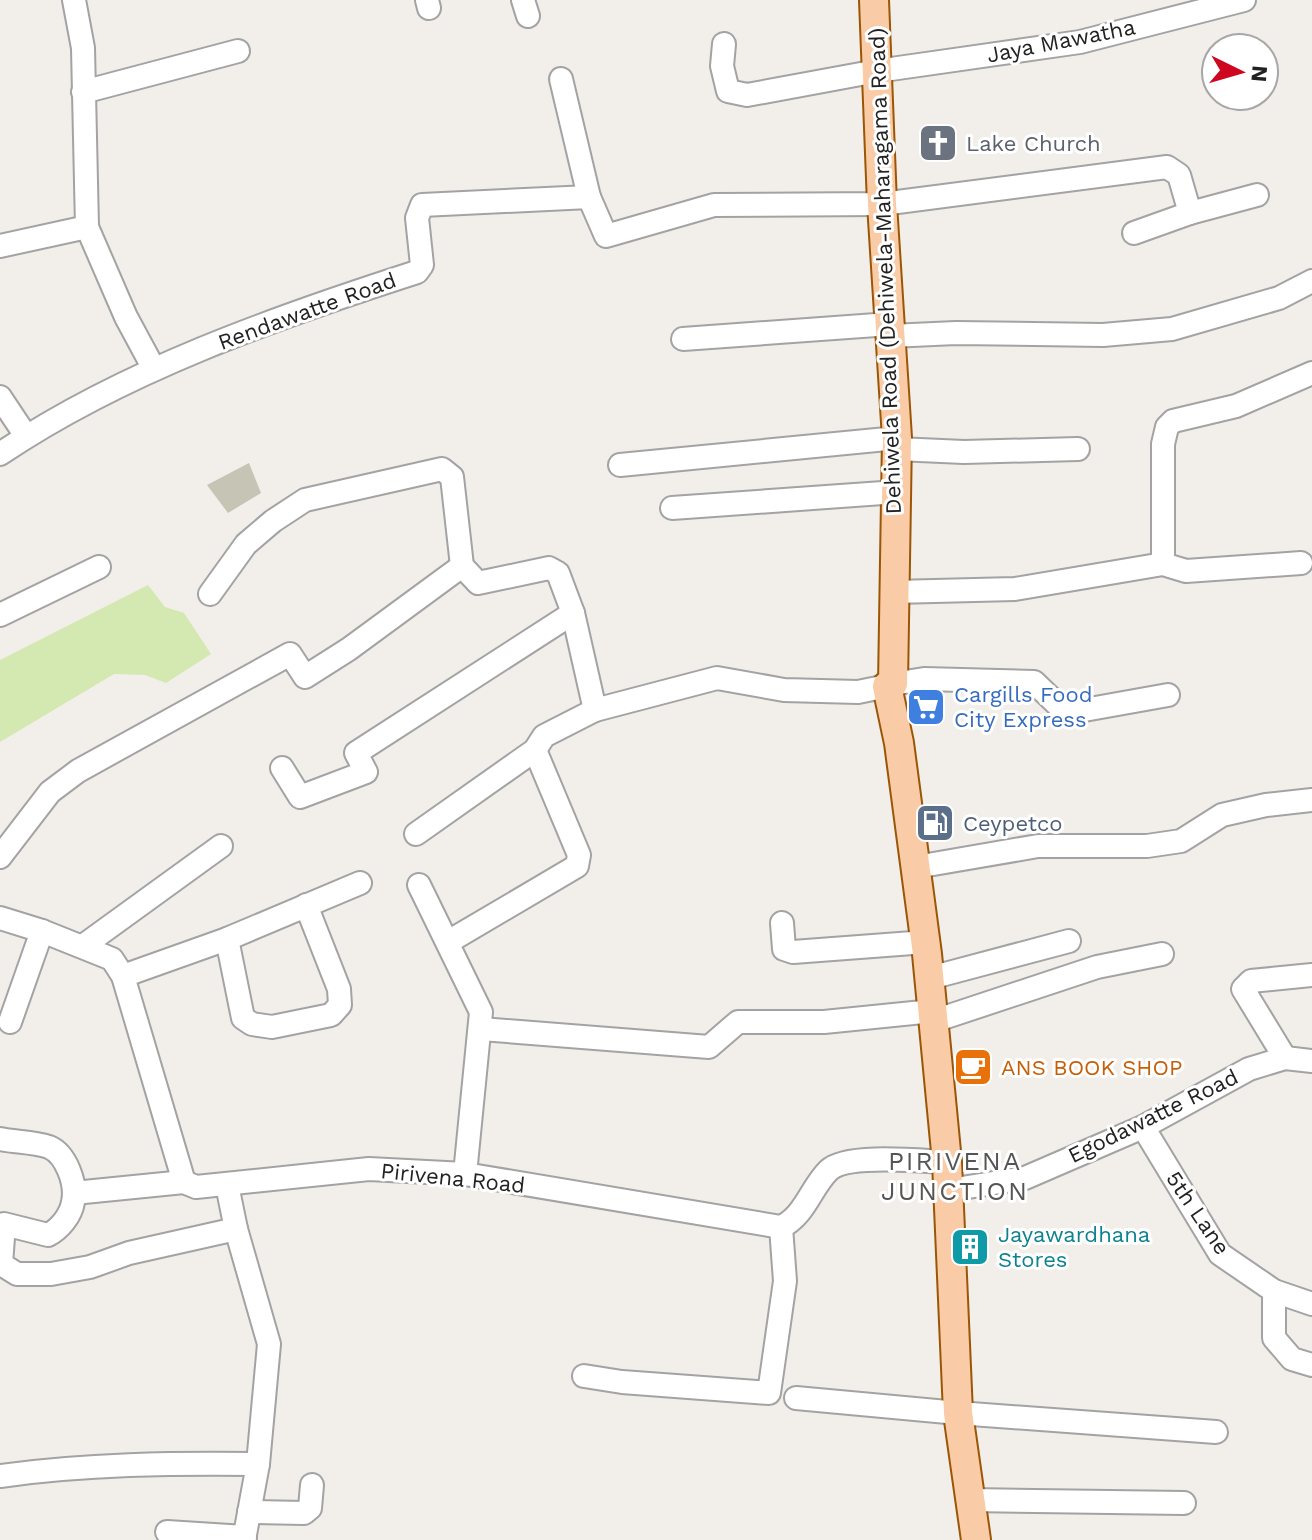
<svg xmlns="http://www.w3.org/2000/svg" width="1312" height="1540" font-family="'Work Sans',sans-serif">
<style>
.construction{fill:#c6c4b4}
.grass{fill:#d4e9b1}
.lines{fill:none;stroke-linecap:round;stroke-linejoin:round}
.minor-casing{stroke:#a3a3a3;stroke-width:26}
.major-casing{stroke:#9b5605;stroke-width:32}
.minor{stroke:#fff;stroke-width:22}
.major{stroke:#f9cba6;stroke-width:28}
.labels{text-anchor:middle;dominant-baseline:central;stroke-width:6;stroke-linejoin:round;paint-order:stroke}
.street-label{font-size:22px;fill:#222;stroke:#fff}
.worship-label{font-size:22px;fill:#5b616d;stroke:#fff;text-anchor:start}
.shop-label{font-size:22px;fill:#366cbe;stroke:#fff;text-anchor:start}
.service-label{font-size:22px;fill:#4e5e75;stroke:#fff;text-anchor:start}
.food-label{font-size:22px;fill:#c56008;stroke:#fff;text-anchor:start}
.culture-label{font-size:22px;fill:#0d838f;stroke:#fff;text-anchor:start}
.quarter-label{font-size:26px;letter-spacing:2px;fill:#555;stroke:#fff}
</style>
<rect width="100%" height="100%" fill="#f2eee9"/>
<polygon class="construction" points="249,463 261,493 228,513 207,485"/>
<polygon class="grass" points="148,585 165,607 184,613 211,654 166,683 145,675 114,674 0,742 0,660"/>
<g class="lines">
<g class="minor-casing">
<g id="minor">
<polyline points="74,0 83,48 87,227 126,317 154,369"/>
<polyline points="427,0 429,8"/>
<polyline points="523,0 528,16"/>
<polyline points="724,44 722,66 728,91 747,95 877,71 1080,42 1244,0"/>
<polyline points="561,79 589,197"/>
<polyline points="83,92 238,51"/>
<polyline points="1134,233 1190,213 1257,195"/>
<polyline points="0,246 87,227"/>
<polyline points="890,336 956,333 1103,335 1172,329 1279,298 1312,281"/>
<polyline points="683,339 890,324"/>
<polyline points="0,397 26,436"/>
<polyline points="897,449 964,452 1078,449"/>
<path d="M0,454c123,-83 277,-137 417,-182l5,-7 -5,-47 5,-13 167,-8 17,39 108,-31 168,-1 285,-37 12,8 11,38"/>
<polyline points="620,465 897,438"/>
<polyline points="672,508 897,492"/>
<polyline points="1163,564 1163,444 1167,427 1173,421 1236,406 1312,373"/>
<polyline points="894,592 1015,589 1163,564 1186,571 1301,563"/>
<polyline points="210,594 246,544 273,521 305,500 442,469 452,477 462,566 478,583 549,568 558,573 573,613 595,710"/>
<polyline points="0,615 99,567"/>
<polyline points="893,684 924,679 1034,682 1059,706 1073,712 1168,695"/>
<polyline points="282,768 300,797 366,772 356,753 573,613"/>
<polyline points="416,834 535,750 544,736 595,710 717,678 784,690 858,692 887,686"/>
<polyline points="0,857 50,792 78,771 290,654 305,677 349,649 462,566"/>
<polyline points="916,867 1038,846 1147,846 1181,841 1222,815 1266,805 1312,800"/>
<polyline points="419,885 481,1012 465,1174"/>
<path d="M0,918l42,13 70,28 11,17 61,206 12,5 173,-18 96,5 316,53c24,-11 30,-40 48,-57 18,-17 93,-9 118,-8"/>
<polyline points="782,923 784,949 793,952 926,942"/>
<polyline points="227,939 243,1018 252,1024 272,1027 331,1015 340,1005 339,989 306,905"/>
<polyline points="448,942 577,866 579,855 535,750"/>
<polyline points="83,946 221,846"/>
<polyline points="123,976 227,939 360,883"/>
<polyline points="930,978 1069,941"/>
<polyline points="934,1021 1097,967 1162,954"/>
<polyline points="10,1022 42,931"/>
<polyline points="481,1029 709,1047 738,1022 824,1022 933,1011"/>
<polyline points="1285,1058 1243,989 1251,981 1312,975"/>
<polyline points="1143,1127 1220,1254 1274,1291 1312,1304"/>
<path d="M0,1139c15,3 35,3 49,8 17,7 28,37 24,55 -2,13 -13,27 -25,33l-44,-11 -3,40 16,10h34l39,-7 39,-14 107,-24"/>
<polyline points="227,1185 236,1229 269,1344 258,1464 244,1540"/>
<polyline points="949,1190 1025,1178 1143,1127 1249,1069 1285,1058 1312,1061"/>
<polyline points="74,1193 184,1182"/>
<polyline points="1274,1291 1274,1338 1292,1359 1312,1365"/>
<polyline points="584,1376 622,1382 769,1393 785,1281 781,1227"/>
<polyline points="796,1398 958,1413 1216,1432"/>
<path d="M0,1476c86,-12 172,-13 258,-12"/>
<polyline points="970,1500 1184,1503"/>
<polyline points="249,1512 304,1513 310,1508 312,1485"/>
<polyline points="167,1532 245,1537"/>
</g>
</g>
<g class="major-casing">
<polyline id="major" points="874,0 882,204 897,438 893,684 887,686 899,743 927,954 947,1162 958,1413 976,1540"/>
</g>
<use href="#minor" class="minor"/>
<use href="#major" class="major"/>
</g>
<defs>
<g id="church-square" transform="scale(2)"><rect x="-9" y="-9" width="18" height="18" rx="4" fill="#6b7280" stroke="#fff"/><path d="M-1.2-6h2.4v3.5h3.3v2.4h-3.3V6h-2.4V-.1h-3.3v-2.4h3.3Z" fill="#fff"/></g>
<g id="supermarket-square" transform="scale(2)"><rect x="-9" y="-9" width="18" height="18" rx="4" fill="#3f7fe0" stroke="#fff"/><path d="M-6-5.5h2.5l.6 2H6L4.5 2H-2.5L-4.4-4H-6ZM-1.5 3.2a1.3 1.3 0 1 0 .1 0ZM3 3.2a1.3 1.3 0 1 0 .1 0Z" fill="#fff"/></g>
<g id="fuel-square" transform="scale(2)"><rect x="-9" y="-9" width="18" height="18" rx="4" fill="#5c6f8a" stroke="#fff"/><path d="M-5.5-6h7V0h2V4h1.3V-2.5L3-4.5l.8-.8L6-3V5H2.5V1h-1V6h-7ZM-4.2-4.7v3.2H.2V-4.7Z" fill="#fff"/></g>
<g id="cafe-square" transform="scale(2)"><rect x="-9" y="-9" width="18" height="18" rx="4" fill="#e8710a" stroke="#fff"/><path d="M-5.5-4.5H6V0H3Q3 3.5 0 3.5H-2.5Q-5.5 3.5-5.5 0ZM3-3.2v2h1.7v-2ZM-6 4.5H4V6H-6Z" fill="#fff"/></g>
<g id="building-square" transform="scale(2)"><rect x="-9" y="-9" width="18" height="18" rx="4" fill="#0f9aa8" stroke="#fff"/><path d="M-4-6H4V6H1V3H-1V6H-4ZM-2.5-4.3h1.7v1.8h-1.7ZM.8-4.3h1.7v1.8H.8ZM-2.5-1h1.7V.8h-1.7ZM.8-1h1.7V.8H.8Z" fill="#fff"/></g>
</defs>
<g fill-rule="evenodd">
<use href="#church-square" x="938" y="143"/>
<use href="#supermarket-square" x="926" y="707"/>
<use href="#fuel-square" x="935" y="823"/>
<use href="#cafe-square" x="973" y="1067"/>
<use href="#building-square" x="970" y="1247"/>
</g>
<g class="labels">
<g class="street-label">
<text transform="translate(1061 41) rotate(-11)">Jaya Mawatha</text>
<text transform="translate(885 271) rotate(-92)">Dehiwela Road (Dehiwela-Maharagama Road)</text>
<text transform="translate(307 311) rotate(-20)">Rendawatte Road</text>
<text transform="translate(1153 1116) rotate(-26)">Egodawatte Road</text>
<text transform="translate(453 1178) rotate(6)">Pirivena Road</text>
<text transform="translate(1198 1213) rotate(56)">5th Lane</text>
</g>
<g class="worship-label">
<text x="966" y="143">Lake Church</text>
</g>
<g class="shop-label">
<text x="954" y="694">Cargills Food<tspan x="954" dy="25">City Express</tspan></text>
</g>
<g class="service-label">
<text x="963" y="823">Ceypetco</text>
</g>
<g class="food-label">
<text x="1001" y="1067">ANS BOOK SHOP</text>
</g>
<g class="culture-label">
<text x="998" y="1234">Jayawardhana<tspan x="998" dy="25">Stores</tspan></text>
</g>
<g class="quarter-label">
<text x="955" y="1161">PIRIVENA<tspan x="955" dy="30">JUNCTION</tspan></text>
</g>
</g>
<g transform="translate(1240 72) rotate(95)"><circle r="38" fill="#ffffff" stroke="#a7a7a7" stroke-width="2"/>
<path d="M0-6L14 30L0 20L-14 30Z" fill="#ce061f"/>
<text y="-12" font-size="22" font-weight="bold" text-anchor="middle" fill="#222222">N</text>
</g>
</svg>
